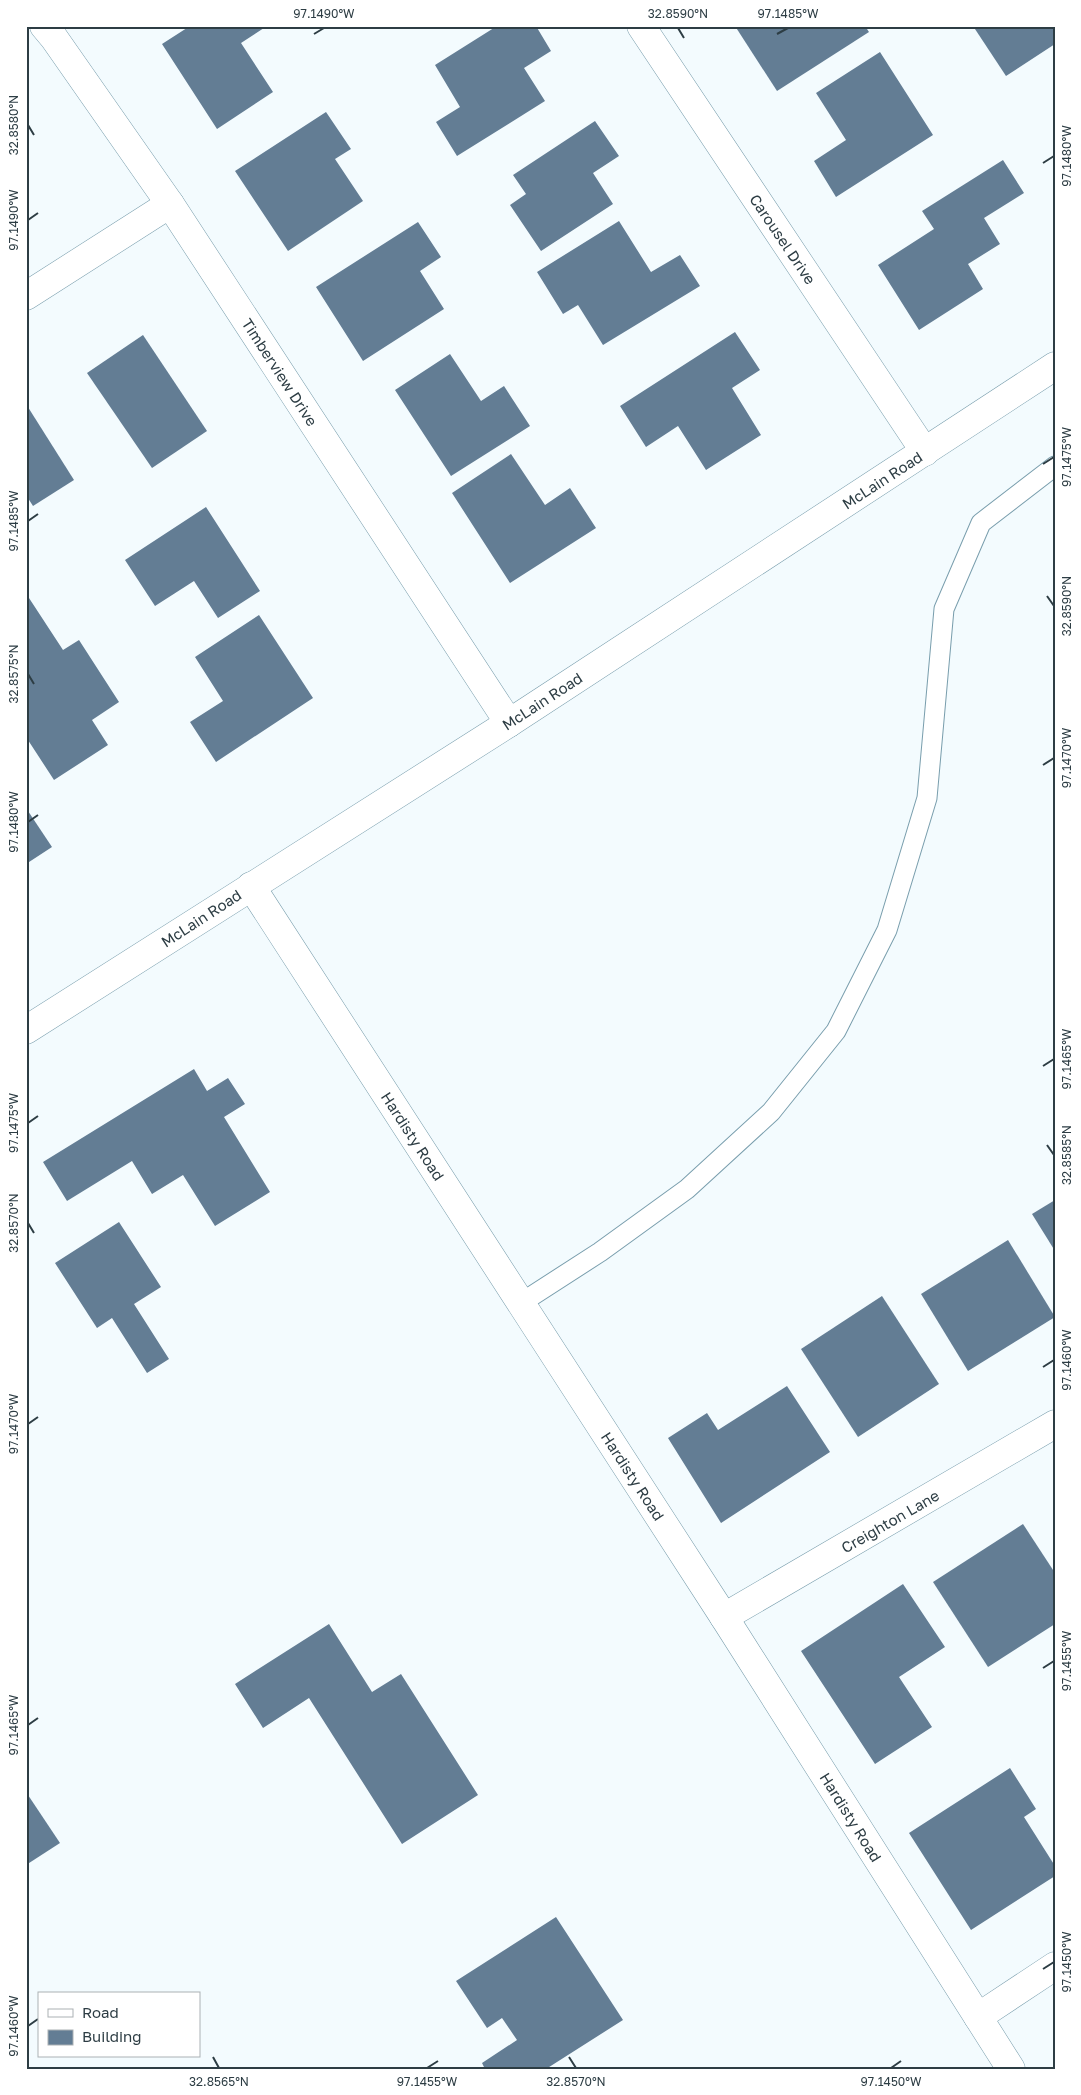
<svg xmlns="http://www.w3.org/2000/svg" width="1081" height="2095" font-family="'Golos Text',sans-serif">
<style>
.building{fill:#637d94}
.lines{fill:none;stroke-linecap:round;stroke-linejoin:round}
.lane-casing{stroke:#799ead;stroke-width:21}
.street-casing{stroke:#799ead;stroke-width:29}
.secondary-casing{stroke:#799ead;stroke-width:29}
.lane{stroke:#fff;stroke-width:19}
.street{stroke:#fff;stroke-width:28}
.secondary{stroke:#fff;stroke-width:28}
.ticks{fill:none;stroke:#2d3d44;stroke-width:2}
.labels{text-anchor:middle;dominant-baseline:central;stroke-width:5;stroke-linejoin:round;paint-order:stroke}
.street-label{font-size:15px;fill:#2d3d44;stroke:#fff}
.neatline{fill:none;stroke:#2d3d44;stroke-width:2}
.ticks-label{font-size:12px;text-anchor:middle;fill:#2d3d44}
</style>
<rect width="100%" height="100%" fill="#f3fbfe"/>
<g class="building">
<polygon points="190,26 267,26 241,43 273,92 217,129 162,44"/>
<polygon points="497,26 536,26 551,51 524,68 545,101 457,156 436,122 460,107 435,65"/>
<polygon points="735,26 865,26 869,32 777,91"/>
<polygon points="973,26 1055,26 1055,44 1006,76"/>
<polygon points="880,52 933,135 836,197 814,161 846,140 816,93"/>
<polygon points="326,112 351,149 335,159 363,201 288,251 235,171"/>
<polygon points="595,121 619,156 593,173 613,204 541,251 510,205 526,194 513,175"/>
<polygon points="1003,160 1024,193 984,218 1000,244 968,264 983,289 919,330 878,265 934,229 922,211"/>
<polygon points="619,221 651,272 680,255 700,286 603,345 578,305 563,314 537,272"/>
<polygon points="418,222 441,257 420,271 444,309 363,361 316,287"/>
<polygon points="735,332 760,370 732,388 761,435 706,470 678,426 646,447 620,406"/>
<polygon points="143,335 207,431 152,468 87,373"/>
<polygon points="450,354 481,401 504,386 530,426 451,476 395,390"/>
<polygon points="26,404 74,480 33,506 26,495"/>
<polygon points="511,454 545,505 570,488 596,528 510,583 452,493"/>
<polygon points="206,507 260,591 218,618 194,581 155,606 125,560"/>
<polygon points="29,598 63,650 79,640 119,702 92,720 108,745 54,780 26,737 26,600"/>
<polygon points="259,615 313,698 216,762 190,722 223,701 195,657"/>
<polygon points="26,808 52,847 26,864"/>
<polygon points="194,1069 207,1091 228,1078 245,1104 224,1117 270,1192 215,1226 183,1175 152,1194 132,1161 67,1201 43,1162"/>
<polygon points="1055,1200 1055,1251 1032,1214"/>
<polygon points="119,1222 161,1287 134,1304 169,1359 147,1373 112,1318 97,1328 55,1263"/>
<polygon points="1008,1240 1055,1317 968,1371 921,1294"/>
<polygon points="882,1296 939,1384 858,1437 801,1349"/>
<polygon points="787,1386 830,1452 721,1523 668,1438 707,1413 718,1430"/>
<polygon points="1023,1524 1055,1573 1055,1624 988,1667 933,1582"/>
<polygon points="903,1584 945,1647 899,1677 932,1727 875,1764 801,1651"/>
<polygon points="329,1624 372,1692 401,1674 478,1795 402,1844 309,1698 263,1728 235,1684"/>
<polygon points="1010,1768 1036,1809 1024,1817 1055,1866 1055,1876 971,1930 909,1833"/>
<polygon points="26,1792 60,1843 26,1865"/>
<polygon points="556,1917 623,2020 546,2069 485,2069 482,2063 517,2040 502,2018 487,2028 456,1981"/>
</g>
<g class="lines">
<g class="lane-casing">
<polyline id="lane" points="521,1303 600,1252 687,1189 771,1112 836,1031 887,930 927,798 944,609 981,523 1055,466"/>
</g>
<g class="street-casing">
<g id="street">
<polyline points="44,26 54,38 170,204 509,723"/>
<polyline points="641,26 925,452"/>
<polyline points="26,296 170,204"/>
<polyline points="251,886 724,1617 1011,2069"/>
<polyline points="724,1617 1055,1424"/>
<polyline points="978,2017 1055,1966"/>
</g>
</g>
<g class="secondary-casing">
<polyline id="secondary" points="26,1030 509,723 1055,366"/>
</g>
<use href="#lane" class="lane"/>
<use href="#street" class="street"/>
<use href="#secondary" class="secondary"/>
</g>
<path class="ticks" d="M678,28l6,10M314,34l10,-6M777,34l11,-6M28,125l6,10M1043,163l11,-7M28,220l10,-7M1043,464l11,-7M28,521l10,-7M1047,596l7,10M28,674l6,10M1043,765l11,-7M28,822l10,-7M1043,1066l11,-7M28,1123l10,-7M1047,1145l7,10M28,1223l6,10M1043,1367l11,-7M28,1424l10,-7M1043,1668l11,-7M28,1725l10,-7M1043,1969l11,-7M28,2026l10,-7M213,2057l6,11M569,2057l7,11M427,2068l11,-7M891,2068l10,-7"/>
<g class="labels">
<g class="street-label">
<text transform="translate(783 239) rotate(56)">Carousel Drive</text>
<text transform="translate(280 372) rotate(57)">Timberview Drive</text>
<text transform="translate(882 480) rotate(-33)">McLain Road</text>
<text transform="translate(542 701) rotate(-33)">McLain Road</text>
<text transform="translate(201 918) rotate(-33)">McLain Road</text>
<text transform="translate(413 1136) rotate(57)">Hardisty Road</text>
<text transform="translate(633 1476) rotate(57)">Hardisty Road</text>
<text transform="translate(890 1521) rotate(-30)">Creighton Lane</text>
<text transform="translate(851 1817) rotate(58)">Hardisty Road</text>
</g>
</g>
<rect width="1081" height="2095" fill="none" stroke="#ffffff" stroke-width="55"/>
<rect x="38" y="1992" width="162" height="65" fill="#ffffff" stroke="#abb1b4"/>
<rect x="48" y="2009" width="25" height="8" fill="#ffffff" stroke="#abb1b4"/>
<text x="82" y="2018" font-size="15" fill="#2d3d44">Road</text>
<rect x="48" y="2030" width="25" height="15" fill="#637d94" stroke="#abb1b4"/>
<text x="82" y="2042" font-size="15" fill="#2d3d44">Building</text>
<rect x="28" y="28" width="1026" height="2040" class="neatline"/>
<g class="ticks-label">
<text x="324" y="18">97.1490°W</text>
<text x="678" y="18">32.8590°N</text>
<text x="788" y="18">97.1485°W</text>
<text transform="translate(14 125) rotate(-90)" y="4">32.8580°N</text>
<text transform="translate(1067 156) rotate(-90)" y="4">97.1480°W</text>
<text transform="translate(14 220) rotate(-90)" y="4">97.1490°W</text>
<text transform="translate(1067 457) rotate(-90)" y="4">97.1475°W</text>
<text transform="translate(14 521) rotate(-90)" y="4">97.1485°W</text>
<text transform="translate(1067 606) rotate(-90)" y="4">32.8590°N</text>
<text transform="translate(14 674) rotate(-90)" y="4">32.8575°N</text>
<text transform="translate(1067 758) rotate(-90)" y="4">97.1470°W</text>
<text transform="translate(14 822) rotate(-90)" y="4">97.1480°W</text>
<text transform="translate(1067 1059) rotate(-90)" y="4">97.1465°W</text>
<text transform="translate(14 1123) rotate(-90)" y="4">97.1475°W</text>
<text transform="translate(1067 1155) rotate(-90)" y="4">32.8585°N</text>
<text transform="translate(14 1223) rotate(-90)" y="4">32.8570°N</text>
<text transform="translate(1067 1360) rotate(-90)" y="4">97.1460°W</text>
<text transform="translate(14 1424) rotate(-90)" y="4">97.1470°W</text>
<text transform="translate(1067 1661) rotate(-90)" y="4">97.1455°W</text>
<text transform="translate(14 1725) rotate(-90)" y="4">97.1465°W</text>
<text transform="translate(1067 1962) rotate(-90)" y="4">97.1450°W</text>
<text transform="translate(14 2026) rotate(-90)" y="4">97.1460°W</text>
<text x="219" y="2086">32.8565°N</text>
<text x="427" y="2086">97.1455°W</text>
<text x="576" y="2086">32.8570°N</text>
<text x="891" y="2086">97.1450°W</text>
</g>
</svg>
